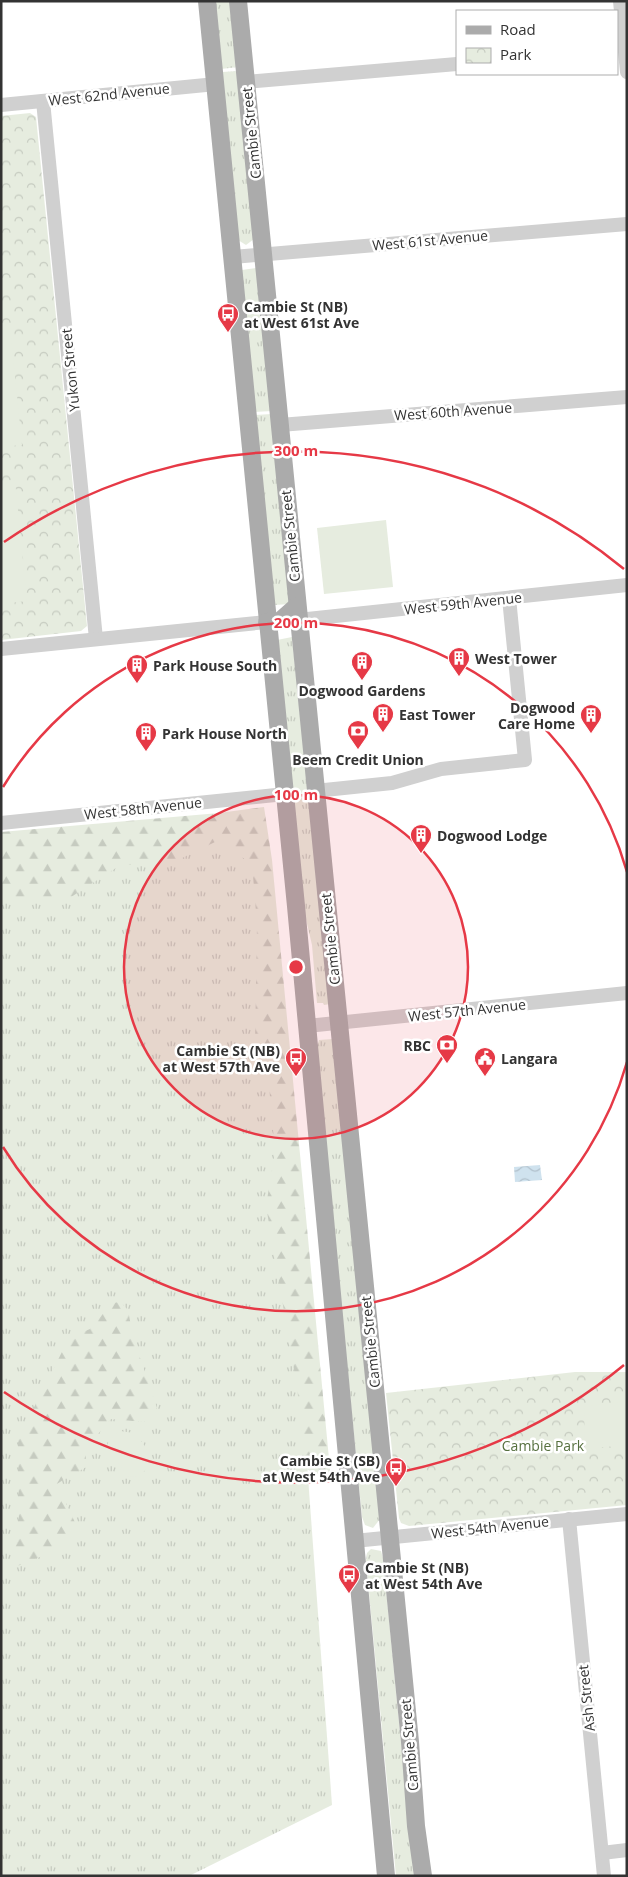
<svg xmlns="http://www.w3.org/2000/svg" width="628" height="1877" font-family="'Open Sans',sans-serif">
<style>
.grass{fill:url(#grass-tufts)}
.forest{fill:url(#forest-firs)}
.park{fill:url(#park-crowns)}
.garden{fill:#e6ecdf}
.water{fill:url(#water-waves)}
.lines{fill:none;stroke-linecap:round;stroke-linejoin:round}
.minor{stroke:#d0d0d0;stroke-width:14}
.major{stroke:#ababab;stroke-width:18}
.ring{fill:none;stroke:#e63946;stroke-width:2.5}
.labels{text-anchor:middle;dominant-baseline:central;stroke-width:5;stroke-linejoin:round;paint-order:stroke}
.street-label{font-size:14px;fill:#333;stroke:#fff}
.poi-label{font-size:14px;font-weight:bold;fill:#333;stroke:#fff;text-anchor:start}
.park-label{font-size:14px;fill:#56703f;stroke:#fff}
.centre{fill:#e63946;stroke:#fff;stroke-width:2.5}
.ring-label{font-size:15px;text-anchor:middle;font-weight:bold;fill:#e63946;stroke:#fff;stroke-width:5;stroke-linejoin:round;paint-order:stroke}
</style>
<defs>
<pattern id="grass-tufts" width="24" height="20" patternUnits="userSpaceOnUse" patternTransform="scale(1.25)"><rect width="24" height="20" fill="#e6ecdf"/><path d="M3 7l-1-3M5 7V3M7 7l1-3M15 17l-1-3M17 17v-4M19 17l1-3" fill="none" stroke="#c6cbc0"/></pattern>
<pattern id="forest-firs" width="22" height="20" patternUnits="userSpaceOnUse" patternTransform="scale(1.25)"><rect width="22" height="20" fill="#e6ecdf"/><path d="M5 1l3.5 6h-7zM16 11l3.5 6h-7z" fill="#c6cbc0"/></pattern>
<pattern id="park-crowns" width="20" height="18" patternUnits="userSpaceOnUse" patternTransform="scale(1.25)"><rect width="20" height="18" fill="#e6ecdf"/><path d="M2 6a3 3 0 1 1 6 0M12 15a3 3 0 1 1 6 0" fill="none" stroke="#c6cbc0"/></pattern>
<pattern id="water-waves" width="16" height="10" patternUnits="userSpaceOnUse" patternTransform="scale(1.25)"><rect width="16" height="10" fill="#cfe2ee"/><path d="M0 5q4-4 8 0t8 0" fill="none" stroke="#b2c2cd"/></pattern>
</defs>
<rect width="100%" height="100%" fill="#fff"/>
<g class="grass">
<polygon points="214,1 231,1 238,67 221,69"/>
<polygon points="238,71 254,239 246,245 238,240 222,72"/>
<polygon points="256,268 272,411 254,412 241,272 242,270"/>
<polygon points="272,414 290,604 274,605 255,415"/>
<polygon points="292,637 330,1004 324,1005 323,1003 317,1003 312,945 305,915 277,640"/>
<polygon points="251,816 304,1422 332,1805 189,1876 1,1876 1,845"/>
<polygon points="333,1039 380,1519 373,1528 365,1525 362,1517 316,1050 319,1040"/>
<polygon points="371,1549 381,1551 383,1558 414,1876 396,1876 366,1561 367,1553"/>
</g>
<g class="forest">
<polygon points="264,807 272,860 331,1480 306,1469 297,1387 266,1206 275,1151 267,1064 255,1045 257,925 252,863 215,842 180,859 119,866 68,899 10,897 1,892 1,832 219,813"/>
<polygon points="120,1302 128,1310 133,1337 157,1408 144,1422 111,1419 86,1448 86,1467 76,1473 68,1472 63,1480 57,1484 79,1531 55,1551 10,1569 13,1552 19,1538 18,1439 69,1338 90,1329 112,1303"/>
</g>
<g class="park">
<polygon points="30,113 36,117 87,626 81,631 1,640 1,116"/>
<polygon points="575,1372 627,1372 627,1505 409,1526 401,1523 399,1518 386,1393"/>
</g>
<g class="garden">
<polygon points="10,325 22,445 1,447 1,326"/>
<polygon points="15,480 27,601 1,604 1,481"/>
<polygon points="386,520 393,587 324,594 317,528"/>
<polygon points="626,1401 625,1427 627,1445 585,1449 584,1407"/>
<path d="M120,1431l14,2c11,11 18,21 13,36l-10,8 -10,-1 -9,-14 -11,-3 -3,-5c1,-9 9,-19 16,-23z"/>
</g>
<polygon class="water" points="540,1165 542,1180 515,1182 514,1167"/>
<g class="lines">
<g class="minor">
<polyline points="620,1 627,72"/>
<polyline points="246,82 457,64"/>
<polyline points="43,101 96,639"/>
<polyline points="1,105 216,84"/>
<polyline points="233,257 627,224"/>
<polyline points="280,425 627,397"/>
<polyline points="298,620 627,585"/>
<polyline points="1,649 267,622"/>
<polyline points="315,791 392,783 441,769 525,760 509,598"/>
<polyline points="1,823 285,794"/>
<polyline points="307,1026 627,993"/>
<polyline points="569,1519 604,1876"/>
<polyline points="354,1541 627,1514"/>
<polyline points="602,1853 627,1850"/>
</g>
<g class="major">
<polyline points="207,1 296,906 386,1876"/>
<polyline points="238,1 410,1742 416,1826 423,1876"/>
<polyline points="267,622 280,621 297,606"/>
</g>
</g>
<circle cx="296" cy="967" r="172" fill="#e63946" fill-opacity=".12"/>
<g class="ring">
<circle cx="296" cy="967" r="172"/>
<path d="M627 1062A344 344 0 0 1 3 1147M3 787A344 344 0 0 1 627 872"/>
<path d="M624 1365A516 516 0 0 1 4 1392M4 542A516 516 0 0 1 624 569"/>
</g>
<defs>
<g id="bus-pin" transform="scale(1.125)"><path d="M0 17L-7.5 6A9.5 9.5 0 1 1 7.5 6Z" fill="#e63946" stroke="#fff"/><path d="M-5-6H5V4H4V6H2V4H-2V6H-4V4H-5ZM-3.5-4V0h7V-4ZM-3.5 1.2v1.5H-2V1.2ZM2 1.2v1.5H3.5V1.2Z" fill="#fff"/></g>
<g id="building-pin" transform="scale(1.125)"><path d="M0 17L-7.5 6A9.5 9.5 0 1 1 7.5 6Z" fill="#e63946" stroke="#fff"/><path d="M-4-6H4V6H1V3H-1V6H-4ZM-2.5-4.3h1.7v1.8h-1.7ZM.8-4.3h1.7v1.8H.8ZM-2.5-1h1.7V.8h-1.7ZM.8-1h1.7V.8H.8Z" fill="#fff"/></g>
<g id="bank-pin" transform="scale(1.125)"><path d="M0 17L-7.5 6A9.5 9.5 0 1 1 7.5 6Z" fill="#e63946" stroke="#fff"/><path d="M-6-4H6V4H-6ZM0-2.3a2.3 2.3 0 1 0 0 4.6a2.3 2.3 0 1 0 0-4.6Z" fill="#fff"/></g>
<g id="civic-pin" transform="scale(1.125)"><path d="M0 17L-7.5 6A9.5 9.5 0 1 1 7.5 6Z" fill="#e63946" stroke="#fff"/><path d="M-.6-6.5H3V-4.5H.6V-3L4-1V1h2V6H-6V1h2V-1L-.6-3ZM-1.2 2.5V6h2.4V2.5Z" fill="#fff"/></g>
</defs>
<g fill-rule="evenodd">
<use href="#bus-pin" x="228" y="314"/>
<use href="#building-pin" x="459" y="658"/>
<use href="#building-pin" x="362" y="662"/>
<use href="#building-pin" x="137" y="665"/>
<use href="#building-pin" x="383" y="714"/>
<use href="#building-pin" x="591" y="715"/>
<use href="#bank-pin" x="358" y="731"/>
<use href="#building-pin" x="146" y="733"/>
<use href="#building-pin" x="421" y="835"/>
<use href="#bank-pin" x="447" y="1045"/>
<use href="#bus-pin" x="296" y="1058"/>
<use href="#civic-pin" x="485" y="1058"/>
<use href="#bus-pin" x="396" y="1468"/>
<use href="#bus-pin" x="349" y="1575"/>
</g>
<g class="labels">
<g class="street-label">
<text transform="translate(109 94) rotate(-6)">West 62nd Avenue</text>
<text transform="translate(251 133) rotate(-96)">Cambie Street</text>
<text transform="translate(430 240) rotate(-5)">West 61st Avenue</text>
<text transform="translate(70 370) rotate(-96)">Yukon Street</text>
<text transform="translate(453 411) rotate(-4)">West 60th Avenue</text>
<text transform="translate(290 536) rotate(-96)">Cambie Street</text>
<text transform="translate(463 603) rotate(-6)">West 59th Avenue</text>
<text transform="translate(143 808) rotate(-6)">West 58th Avenue</text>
<text transform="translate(330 939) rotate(-96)">Cambie Street</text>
<text transform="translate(467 1010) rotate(-6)">West 57th Avenue</text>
<text transform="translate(370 1342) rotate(-96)">Cambie Street</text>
<text transform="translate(490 1527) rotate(-6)">West 54th Avenue</text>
<text transform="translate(586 1698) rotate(-96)">Ash Street</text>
<text transform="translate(409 1745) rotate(-95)">Cambie Street</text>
</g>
<g class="poi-label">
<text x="244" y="306">Cambie St (NB)<tspan x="244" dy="16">at West 61st Ave</tspan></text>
<text x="475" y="658">West Tower</text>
<text x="153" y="665">Park House South</text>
<text x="362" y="690" text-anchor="middle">Dogwood Gardens</text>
<text x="575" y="707" text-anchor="end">Dogwood<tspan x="575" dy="16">Care Home</tspan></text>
<text x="399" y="714">East Tower</text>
<text x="162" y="733">Park House North</text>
<text x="358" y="759" text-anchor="middle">Beem Credit Union</text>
<text x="437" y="835">Dogwood Lodge</text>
<text x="431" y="1045" text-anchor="end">RBC</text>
<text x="280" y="1050" text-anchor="end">Cambie St (NB)<tspan x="280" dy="16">at West 57th Ave</tspan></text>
<text x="501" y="1058">Langara</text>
<text x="380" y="1460" text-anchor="end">Cambie St (SB)<tspan x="380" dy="16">at West 54th Ave</tspan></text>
<text x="365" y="1567">Cambie St (NB)<tspan x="365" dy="16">at West 54th Ave</tspan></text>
</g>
<g class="park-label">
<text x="543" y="1445">Cambie Park</text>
</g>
</g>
<circle cx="296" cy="967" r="8" class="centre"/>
<g class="ring-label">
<text x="296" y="456">300 m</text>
<text x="296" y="628">200 m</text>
<text x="296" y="800">100 m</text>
</g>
<rect width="628" height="1877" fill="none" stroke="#333333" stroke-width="5"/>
<rect x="456" y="10" width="162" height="65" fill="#ffffff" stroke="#adadad"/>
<rect x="466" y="26" width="25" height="8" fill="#ababab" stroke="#adadad"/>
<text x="500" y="35" font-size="15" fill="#333333">Road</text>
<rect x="466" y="48" width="25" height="15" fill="url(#park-crowns)" stroke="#adadad"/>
<text x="500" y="60" font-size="15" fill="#333333">Park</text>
</svg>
